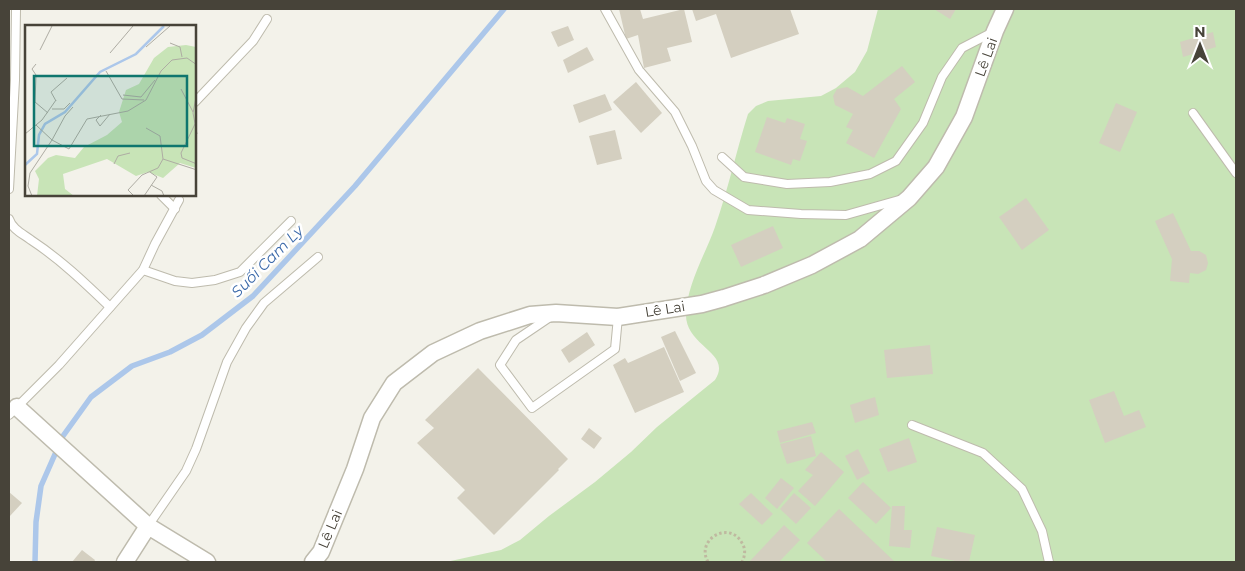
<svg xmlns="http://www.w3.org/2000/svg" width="1245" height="571" font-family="Montserrat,sans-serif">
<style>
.green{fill:#c8e4b7}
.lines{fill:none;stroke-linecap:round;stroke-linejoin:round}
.stream{stroke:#acc7ea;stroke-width:5.5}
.building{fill:#d4cfc0}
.lane-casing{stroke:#bebbad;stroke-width:10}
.street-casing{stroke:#bebbad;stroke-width:19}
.path{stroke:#bfb9a0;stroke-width:3;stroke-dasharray:2.5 2.5;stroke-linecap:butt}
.lane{stroke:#fff;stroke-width:8}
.street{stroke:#fff;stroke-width:16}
.labels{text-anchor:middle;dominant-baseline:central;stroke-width:5;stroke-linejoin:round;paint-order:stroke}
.street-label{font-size:14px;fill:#474339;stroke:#fff}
.water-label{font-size:15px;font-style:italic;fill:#3b69a9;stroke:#fff}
.inset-river{fill:none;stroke:#acc7ea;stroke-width:2.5}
.inset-road{fill:none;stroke:#aeaca3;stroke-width:1}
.view{fill:#0f766e;fill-opacity:0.15;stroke:#0f766e;stroke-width:2.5}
.inset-edge{fill:none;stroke:#474339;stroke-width:2.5}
</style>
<rect width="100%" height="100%" fill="#f3f2ea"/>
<path class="green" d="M878,9h358v553h-790l55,-12 19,-10 29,-24 46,-34 36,-30 26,-25 58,-47c18,-28 -30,-33 -29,-66 1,-30 19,-59 29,-87 13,-37 21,-75 33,-113l8,-8 12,-5 53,-5 15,-8 19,-16 12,-21z"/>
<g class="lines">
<polyline class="stream" points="35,562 36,522 41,486 63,436 91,397 132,366 170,352 202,335 253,296 355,186 504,9"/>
</g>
<g class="building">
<polygon points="619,9 640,9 643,19 684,9 692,42 667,48 671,61 644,68 638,35 626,39"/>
<polygon points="692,9 790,9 799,34 731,58 716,14 696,21"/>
<polygon points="934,9 956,9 950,19"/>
<polygon points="568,26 574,40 558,47 551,32"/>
<polygon points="1213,32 1216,47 1183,57 1180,42"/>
<polygon points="587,47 594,60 568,73 563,60"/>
<polygon points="902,66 915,82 894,99 901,109 874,158 846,143 853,130 846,127 853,114 835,105 833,96 837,89 847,87 863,96"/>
<polygon points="636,82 662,113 641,133 613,102"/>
<polygon points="605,94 612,110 579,123 573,105"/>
<polygon points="1116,103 1137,112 1120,152 1099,143"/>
<polygon points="767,117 785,123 787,118 805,124 800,139 807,141 800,161 793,159 791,165 755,152"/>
<polygon points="615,130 622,159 597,165 589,136"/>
<polygon points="1026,198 1049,230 1022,250 999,217"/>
<polygon points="1173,213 1191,251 1199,251 1206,255 1208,263 1206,270 1198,274 1190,273 1189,283 1170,281 1172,259 1155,221"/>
<polygon points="773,226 783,248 741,267 731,245"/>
<polygon points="675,331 696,373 680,381 661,337"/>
<polygon points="587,332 595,345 569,363 561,350"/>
<polygon points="930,345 933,374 887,378 884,350"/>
<polygon points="664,347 684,392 635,413 613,365 625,358 628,363"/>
<polygon points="478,368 568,459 558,469 559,470 494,535 457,498 465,490 417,443 434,428 425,420"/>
<polygon points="1114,391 1124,416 1139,410 1146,427 1105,443 1089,400"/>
<polygon points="875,397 879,415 855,423 850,405"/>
<polygon points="812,422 816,433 780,443 777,431"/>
<polygon points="589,428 602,438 594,449 581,439"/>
<polygon points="811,436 816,456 787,464 780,444"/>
<polygon points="909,438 917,462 888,472 879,449"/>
<polygon points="858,449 870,473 857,480 845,456"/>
<polygon points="821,452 844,472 815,506 798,491 813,475 805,470"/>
<polygon points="781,478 794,488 777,509 765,498"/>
<polygon points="863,482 891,508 876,524 848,498"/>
<polygon points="9,492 22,503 9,517"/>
<polygon points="751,493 773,514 762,525 739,504"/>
<polygon points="794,493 811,508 796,524 780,509"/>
<polygon points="892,506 905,506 904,530 912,530 910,548 889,546"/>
<polygon points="839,509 895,562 827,562 807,543"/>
<polygon points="784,525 800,540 779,562 749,562"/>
<polygon points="937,527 975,535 969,562 960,562 931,556"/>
<polygon points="82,550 95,560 94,562 72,562"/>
</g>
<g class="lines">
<g class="lane-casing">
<g id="lane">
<polyline points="605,9 639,70 675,112 692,146 706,181 714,190 748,210 801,214 846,215 899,200"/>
<polyline points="195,102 253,41 267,19"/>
<polyline points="1193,113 1236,173"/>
<polyline points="722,157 744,177 787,184 830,182 870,174 896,161 923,123 942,77 962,48 993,32"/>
<polyline points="9,189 15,80 16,9"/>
<polyline points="161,195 175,209"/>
<path d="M9,219c3,10 14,15 22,21 29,19 54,43 79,67"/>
<polyline points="143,270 175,281 192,283 215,280 240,272 291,221"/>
<polyline points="550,317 516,340 500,365 532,408 615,349 618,317"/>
<polyline points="9,415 59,365 143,270 155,244 179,200"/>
<polyline points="912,425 983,453 1022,489 1042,531 1049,562"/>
<polyline points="148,526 186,471 196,449 227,362 246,328 264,303 318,257"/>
</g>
</g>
<g class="street-casing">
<g id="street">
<polyline points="17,407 148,526"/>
<polyline points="125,562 148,526 207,562"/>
<polyline points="313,562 321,552 355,469 372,418 394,383 433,353 480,331 530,315 556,313 618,317 702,304 724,298 764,285 812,265 860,239 909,198 936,167 964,117 995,31 1005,9"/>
</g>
</g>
<path class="path" d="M708,562c-13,-23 22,-42 34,-19 4,6 3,13 0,19"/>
<use href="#lane" class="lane"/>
<use href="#street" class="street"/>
</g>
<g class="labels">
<g class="street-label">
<text transform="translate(986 57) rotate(-70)">Lê Lai</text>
<text transform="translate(665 309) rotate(-9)">Lê Lai</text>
<text transform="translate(330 529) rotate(-67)">Lê Lai</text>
</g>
<g class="water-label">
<text transform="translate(267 261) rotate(-45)">Suối Cam Ly</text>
</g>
</g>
<g transform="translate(25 25)">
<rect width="171" height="171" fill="#f3f2ea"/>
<path d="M161,20l10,2v121l-16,-5 -17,15 -15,-6 -12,4 -29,-17 -44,15 2,15 9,7h-37l2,-17 -4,-8 13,-13 8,-3 19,3 9,-11 23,-12 15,-13 -3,-10 7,-22 13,-6 15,-26 14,-11z" fill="#c8e4b7"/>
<path class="inset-river" d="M0,140l12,-11 2,-19 6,-11 20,-12 35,-40 36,-18 28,-28"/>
<path class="inset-road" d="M145,18l10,4 2,10M121,22l24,-21M15,25l12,-24M85,28l23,-27M11,39l-4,5 4,6 -1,27 13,11M81,46l16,28 22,1M156,64l12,23M172,67l-4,21 4,21M98,70l18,2 14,-17M31,76l-5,-9 16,-14M27,84h12l6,-6M76,90l-5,5 4,6 10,-12M170,99l-14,29 1,5 15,6M11,100l16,15 13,-24 8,-9M121,103l14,8 3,23M0,109l17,-14 14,-20M89,139l4,-8 12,-3M126,160l11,6 2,5M7,171l-4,-10 2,-13 22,-33 17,9 18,-30 41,-8 18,-11 15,-29 11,-11 15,-2 10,7M109,171l-6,-6 14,-15 16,-7 5,-9 34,11M119,171l13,-19 -7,-5"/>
<path class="view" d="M9,51h153v70h-153z"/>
<rect width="171" height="171" class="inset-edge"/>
</g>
<rect width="1245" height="571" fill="none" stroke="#474339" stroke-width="20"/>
<g transform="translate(1200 45)" stroke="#ffffff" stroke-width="4" paint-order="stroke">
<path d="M0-4L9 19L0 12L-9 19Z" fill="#474339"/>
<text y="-8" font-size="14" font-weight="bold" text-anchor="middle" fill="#474339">N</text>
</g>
</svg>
